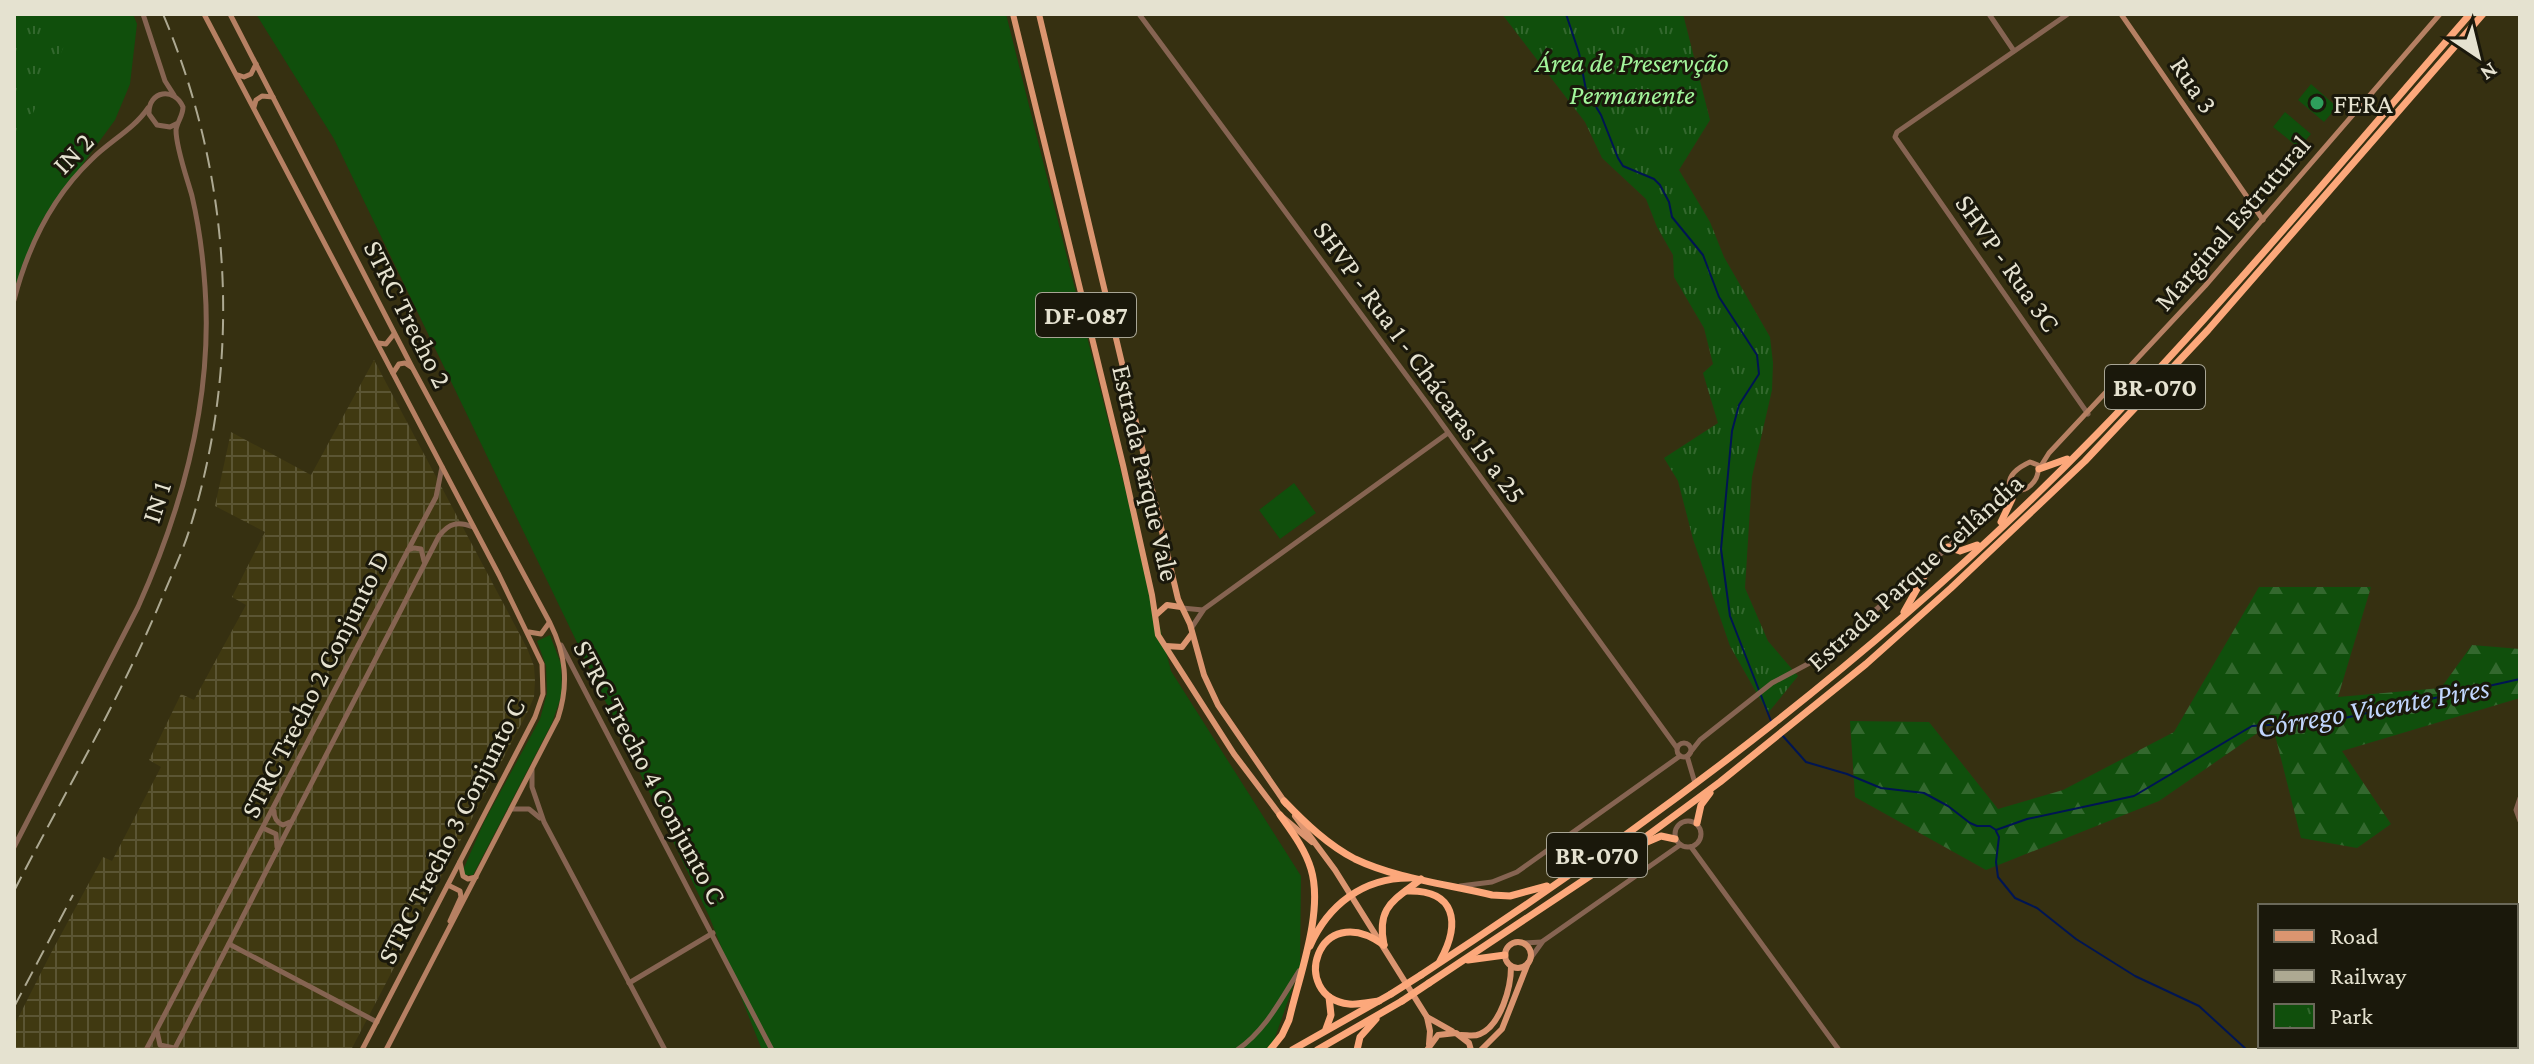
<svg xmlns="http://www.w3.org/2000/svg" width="2534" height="1064" font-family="'Crimson Pro',serif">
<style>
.industrial{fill:url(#industrial-grid)}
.grass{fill:#104f0c}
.forest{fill:url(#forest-firs)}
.park{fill:url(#park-tufts)}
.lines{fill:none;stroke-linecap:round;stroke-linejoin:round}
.stream{stroke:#001553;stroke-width:2}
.tertiary{stroke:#866452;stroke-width:5}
.secondary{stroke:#b68063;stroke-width:5}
.primary{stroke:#db9570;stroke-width:6}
.motorway{stroke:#fca87b;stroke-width:7}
.rail{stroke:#ada992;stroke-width:2;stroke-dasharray:16 8;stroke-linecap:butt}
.motorway-bridge{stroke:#fca87b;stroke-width:7}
.leisure-dot{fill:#2e9e5b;stroke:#1a180b;stroke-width:3}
.labels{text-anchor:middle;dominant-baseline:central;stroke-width:6;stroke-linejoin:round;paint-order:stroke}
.shield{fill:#1a180b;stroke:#a8a595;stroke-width:2}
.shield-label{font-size:26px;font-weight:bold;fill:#e5e2d0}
.park-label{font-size:28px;font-style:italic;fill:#a2f59a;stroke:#1a180b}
.street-label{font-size:28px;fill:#e5e2d0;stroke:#1a180b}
.poi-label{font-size:28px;fill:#e5e2d0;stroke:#1a180b;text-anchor:start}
.water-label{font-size:30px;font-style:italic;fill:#c1d6fd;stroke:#1a180b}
</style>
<defs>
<pattern id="industrial-grid" width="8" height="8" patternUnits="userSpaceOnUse" patternTransform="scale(2)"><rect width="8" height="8" fill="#403911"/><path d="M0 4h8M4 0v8" fill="none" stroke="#5b5533"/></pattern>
<pattern id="forest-firs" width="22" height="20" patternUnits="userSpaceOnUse" patternTransform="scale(2)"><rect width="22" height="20" fill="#104f0c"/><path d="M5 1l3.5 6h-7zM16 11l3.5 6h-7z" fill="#33682e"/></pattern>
<pattern id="park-tufts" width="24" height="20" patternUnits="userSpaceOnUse" patternTransform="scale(2)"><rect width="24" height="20" fill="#104f0c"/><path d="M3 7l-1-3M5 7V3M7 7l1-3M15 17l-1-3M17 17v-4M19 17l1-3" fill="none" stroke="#33682e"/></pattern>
</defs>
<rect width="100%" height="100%" fill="#363011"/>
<polygon class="industrial" points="374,360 527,648 534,666 535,681 534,697 528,711 351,1050 14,1050 14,1026 51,953 103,857 112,861 161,767 149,760 181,694 194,700 246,605 232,597 265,532 215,506 231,432 311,475"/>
<g class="grass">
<polygon points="14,14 133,14 137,24 130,84 115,120 42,220 14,299"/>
<polygon points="256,14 1006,14 1171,671 1301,876 1300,967 1272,1046 1264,1050 762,1050 709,916 334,139"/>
<polygon points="2311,84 2337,107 2324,122 2298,100"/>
<polygon points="2285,112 2311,134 2299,148 2273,127"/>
<polygon points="1294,483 1316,513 1280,539 1259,510"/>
<polygon points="550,635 561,664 562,694 552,723 473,875 465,875 463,870 484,822 540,719 547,693 546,666 537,641"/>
</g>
<polygon class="forest" points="2259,587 2371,587 2338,697 2441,688 2472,645 2520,649 2520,698 2342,751 2391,824 2357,848 2301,838 2272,723 2159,801 1986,870 1855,797 1850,721 1929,722 1998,809 2063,790 2174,732"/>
<g class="park">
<polygon points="17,14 79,14 14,154 14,15"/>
<polygon points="1502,14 1683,14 1710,120 1679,170 1710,222 1724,257 1770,337 1773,363 1772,390 1752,477 1745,588 1768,641 1798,676 1768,713 1730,646 1693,539 1678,481 1664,458 1718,423 1703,373 1713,364 1704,328 1674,277 1673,255 1657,227 1646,199 1602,158 1585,122"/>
</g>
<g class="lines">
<g class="stream">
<polyline points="1566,14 1579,53 1586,90 1601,115 1618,158 1623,166 1654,179 1660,185 1669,202 1672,217 1703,255 1719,297 1757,355 1759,374 1739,405 1732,431 1721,549 1730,616 1771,721"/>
<polyline points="1782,735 1806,762 1847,774 1881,788 1924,793 1948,806 1970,823 1977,826 1990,826 1996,830 2027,819 2134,796 2252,726 2331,721 2520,679"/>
<polyline points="1996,831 1999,837 1996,862 1998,877 2015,898 2037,908 2076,939 2135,976 2199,1006 2247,1050"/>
</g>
<g class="tertiary">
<polyline points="143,14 165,81 174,95"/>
<polyline points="1139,14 1429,406 1677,748"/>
<polyline points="1989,14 2014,51"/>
<polyline points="2068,14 1897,132 1895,137 2088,414"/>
<path d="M14,300c14,-54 38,-103 78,-141 18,-18 42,-30 56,-51"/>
<polyline points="408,550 414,548 421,549 424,561"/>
<polyline points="1182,608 1203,610"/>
<polyline points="1192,627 1204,609 1448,433"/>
<polyline points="561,645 772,1050"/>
<circle cx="1684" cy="750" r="7"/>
<polyline points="1689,754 1700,740 1772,683 1819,658 1932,562 2010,489"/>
<polyline points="1687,756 1695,783"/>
<polyline points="532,770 532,787 544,822 665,1050"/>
<polyline points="2520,798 2516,810 2520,821"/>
<polyline points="511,809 529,809 540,818"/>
<path d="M274,811c0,7 2,11 9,14l7,-3"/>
<circle cx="1688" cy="834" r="13"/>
<polyline points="263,828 276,834 277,847"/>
<path d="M14,847l124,-240c45,-100 75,-209 67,-320 -2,-30 -6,-61 -13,-91 -5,-18 -16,-48 -16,-66 1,-8 7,-14 7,-23 -8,-20 -35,-17 -34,7l8,11 13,2 8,-4"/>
<polyline points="1691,847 1839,1050"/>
<polyline points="1460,886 1492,882 1517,872 1680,756"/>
<polyline points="1522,943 1542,942"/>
<polyline points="229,944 377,1022"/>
<polyline points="1530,959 1543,941 1680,845"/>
<polyline points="629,983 713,933"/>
<polyline points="157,1031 160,1045 174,1048"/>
<polyline points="146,1050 428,512 436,497 442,467"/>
<path d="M174,1050l265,-514c10,-13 19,-15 34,-9"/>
<path d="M1237,1050c29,-20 44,-51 62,-79"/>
</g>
<g class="secondary">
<polyline points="204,14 499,575 542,664 543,694 535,717 362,1050"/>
<path d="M230,14l182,353 138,256c16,32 19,61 8,95l-172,332"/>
<polyline points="2121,14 2263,220"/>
<polyline points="238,75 244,77 251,74 256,64"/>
<polyline points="254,107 256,100 262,96 273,97"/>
<polyline points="378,343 386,344 394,334"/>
<polyline points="393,373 399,364 405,363 411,367"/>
<path d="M2030,462l8,3c2,16 -12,30 -28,24 -4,-13 9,-22 20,-27z"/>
<polyline points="2039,469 2049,453 2205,286 2440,14"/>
<polyline points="529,632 541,634 549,623"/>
<polyline points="460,862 463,876 468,879 476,877"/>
<polyline points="448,885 460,891 461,897 450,921"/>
</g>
<g class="primary">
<polyline points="1013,14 1123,465 1152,595 1158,635 1234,754 1280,815 1312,842"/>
<polyline points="1039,14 1178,599 1190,624 1204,675 1218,705 1286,804"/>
<polyline points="1157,614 1167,605 1181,607"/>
<polyline points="1166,646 1182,647 1191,635"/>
<polyline points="1295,816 1335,870 1427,1017 1430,1031 1429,1044"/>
<circle cx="1518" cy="955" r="13"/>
<polyline points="1427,1017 1452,1031"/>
<path d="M1461,1035c7,0 13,2 19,-1 21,-9 31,-47 31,-67"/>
<polyline points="1427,1050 1438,1035 1456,1033 1469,1043 1471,1050"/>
<polyline points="1481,1050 1502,1029 1528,963"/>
</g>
<g class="motorway">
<polyline points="2039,469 2067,459"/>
<polyline points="2001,522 2012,499 2013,491"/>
<polyline points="1948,547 1960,551 1977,545"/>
<polyline points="1904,612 1932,562"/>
<path d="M1284,801c21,22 44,44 71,58 42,20 92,25 137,36l18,1 37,-10"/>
<polyline points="1697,823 1701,805 1710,793"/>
<polyline points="1640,845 1661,836 1675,839"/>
<path d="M1406,891c50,-2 55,32 34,70"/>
<path d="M1384,945c-8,-39 11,-45 37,-66"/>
<path d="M1310,946c18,-41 53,-68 99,-68"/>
<polyline points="1468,960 1505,955"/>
<path d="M1421,975c242,-158 475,-334 677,-542 130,-134 249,-278 372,-419"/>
<polyline points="1429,983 1617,858 1720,782 1866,664 1951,588 2085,461 2208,330 2483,14"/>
<path d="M1379,1001c-9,1 -20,4 -30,3 -61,-7 -32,-107 35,-59"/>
<polyline points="1326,1029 1331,1015 1329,997"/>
<path d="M1270,1050l12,-15 7,-15c10,-44 35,-108 22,-151 -6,-20 -19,-37 -31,-54"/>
<polyline points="1292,1050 1391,994"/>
<polyline points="1317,1050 1402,1001"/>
<polyline points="1357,1050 1360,1037 1376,1019"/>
</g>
<g class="rail">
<path d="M14,891c50,-97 106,-192 148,-293 9,-22 20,-45 27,-67 54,-170 43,-354 -26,-517"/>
<polyline points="14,1007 73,895"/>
</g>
<g class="motorway-bridge">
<polyline points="1391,994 1421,975"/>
<polyline points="1402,1001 1429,983"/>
</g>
</g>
<circle class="leisure-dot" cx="2317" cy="103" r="8"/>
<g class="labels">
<g class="shield">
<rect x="1036" y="293" width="100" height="44" rx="6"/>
<rect x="2105" y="365" width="100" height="44" rx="6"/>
<rect x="1547" y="833" width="100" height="44" rx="6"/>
</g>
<g class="shield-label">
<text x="1086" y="315">DF-087</text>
<text x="2155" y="387">BR-070</text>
<text x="1597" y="855">BR-070</text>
</g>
<g class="park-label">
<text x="1632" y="62">Área de Preservção<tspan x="1632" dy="32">Permanente</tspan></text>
</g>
<g class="street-label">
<text transform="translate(2194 85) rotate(56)">Rua 3</text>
<text transform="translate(73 153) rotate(-46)">IN 2</text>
<text transform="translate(2232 223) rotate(-49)">Marginal Estrutural</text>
<text transform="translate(2008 263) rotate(55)">SHVP - Rua 3C</text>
<text transform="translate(408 314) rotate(63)">STRC Trecho 2</text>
<text transform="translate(1420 362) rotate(54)">SHVP - Rua 1 - Chácaras 15 a 25</text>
<text transform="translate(1146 473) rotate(77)">Estrada Parque Vale</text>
<text transform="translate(156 502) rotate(-72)">IN 1</text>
<text transform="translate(1915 572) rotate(-42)">Estrada Parque Ceilândia</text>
<text transform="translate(315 684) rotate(-63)">STRC Trecho 2 Conjunto D</text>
<text transform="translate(650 772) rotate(62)">STRC Trecho 4 Conjunto C</text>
<text transform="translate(451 831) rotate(-63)">STRC Trecho 3 Conjunto C</text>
</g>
<g class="poi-label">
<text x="2333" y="103">FERA</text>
</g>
<g class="water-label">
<text transform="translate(2373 707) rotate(-10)">Córrego Vicente Pires</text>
</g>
</g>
<rect width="2534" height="1064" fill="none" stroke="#e5e2d0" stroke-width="32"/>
<rect x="2258" y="904" width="260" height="144" fill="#1a180b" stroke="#6b695a" stroke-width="2"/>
<rect x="2274" y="930" width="40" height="12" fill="#db9570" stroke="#6b695a" stroke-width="2"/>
<text x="2330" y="944" font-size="24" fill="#e5e2d0">Road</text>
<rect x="2274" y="970" width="40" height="12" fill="#ada992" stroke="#6b695a" stroke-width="2"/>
<text x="2330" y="984" font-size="24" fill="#e5e2d0">Railway</text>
<rect x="2274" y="1004" width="40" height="24" fill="url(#park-tufts)" stroke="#6b695a" stroke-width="2"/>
<text x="2330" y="1024" font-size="24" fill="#e5e2d0">Park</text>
<g transform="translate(2478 56) rotate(145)" stroke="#1a180b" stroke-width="6" paint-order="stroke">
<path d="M0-6L14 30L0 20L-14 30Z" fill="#e5e2d0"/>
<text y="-12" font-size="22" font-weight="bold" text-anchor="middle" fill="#e5e2d0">N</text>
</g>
</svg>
